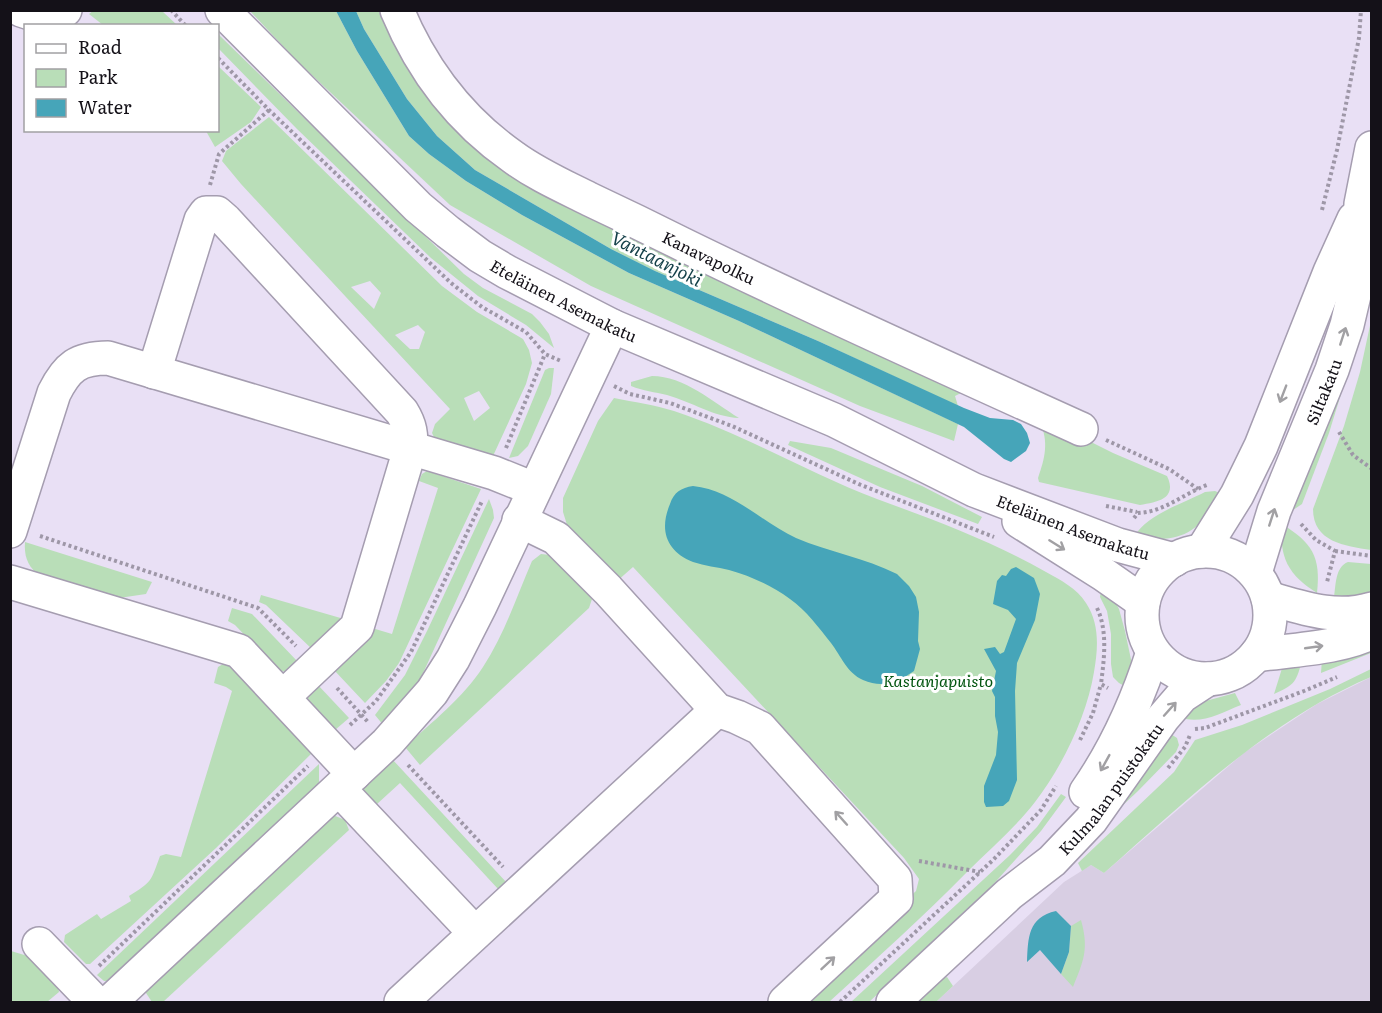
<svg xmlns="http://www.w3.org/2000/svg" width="1382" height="1013" font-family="Literata,serif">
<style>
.industrial{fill:#d8cee3}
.green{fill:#b9deb8;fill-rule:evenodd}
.water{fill:#46a5b9}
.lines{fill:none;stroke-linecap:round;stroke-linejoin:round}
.minor-casing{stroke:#a59db0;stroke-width:36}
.path{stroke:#9e97a7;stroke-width:4;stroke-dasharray:3 3;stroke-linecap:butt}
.minor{stroke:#fff;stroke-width:33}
.oneway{stroke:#a1a0a3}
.labels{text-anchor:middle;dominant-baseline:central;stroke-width:6;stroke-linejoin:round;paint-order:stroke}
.street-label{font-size:16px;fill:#141118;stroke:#fff}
.park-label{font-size:16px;font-style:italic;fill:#035510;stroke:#fff}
.water-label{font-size:18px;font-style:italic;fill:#133f48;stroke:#fff}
</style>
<rect width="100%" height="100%" fill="#e9e0f5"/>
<polygon class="industrial" points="1371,677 1371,1002 936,1002 1064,882 1091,865 1104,873 1245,752 1317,704"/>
<g class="green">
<polygon points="94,10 162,11 177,25 103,25 89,14"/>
<polygon points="250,11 336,11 357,51 409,136 429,154 466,181 522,215 629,273 739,321 958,424 954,441 860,406 591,286 450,205 297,61"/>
<polygon points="356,11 382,11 426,94 969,389 955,396 958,406 818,341 655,271 611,249 475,170 437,136 407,99 364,29"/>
<polygon points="218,34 464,274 483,288 532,314 540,322 549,334 554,348 526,325 478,296 431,258 297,129 218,48"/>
<polygon points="218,66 261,107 251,122 215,147 206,131 218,130"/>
<path d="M269,117l173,169 35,26 46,27 6,11 3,13 -6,21 -33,72 -58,-17 -3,-6 3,-9 15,-15 -209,-225 -19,-23 4,-10zM370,281l11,12 -7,16 -23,-22zM418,325l7,7 -6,17h-9l-15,-14zM479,391l11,17 -16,13 -10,-23z"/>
<path d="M1371,321v229c-26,-4 -58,-8 -58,-41l31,-83 16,-54z"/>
<polygon points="549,368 554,368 551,394 528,446 518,456 509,458 545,370"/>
<path d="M652,376c32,0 61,26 87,42 -25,-1 -47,-16 -72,-23 -12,-3 -24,-4 -36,-9v-4z"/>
<polygon points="1339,389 1341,394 1329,433 1302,504 1293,510 1287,508"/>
<path d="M614,398c20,4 41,7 60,13 70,23 134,62 203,88 57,21 115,42 169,73 14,8 31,16 40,31 14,21 12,46 8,69 -7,44 -32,95 -59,130 -20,26 -45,47 -68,70 -44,45 -91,87 -138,130h-33l120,-111 3,-12 -15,-21 -271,-291 -17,15 -48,-54 -5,-16v-14l35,-77z"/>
<path d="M1040,422l27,8 46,23 54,23c11,23 -10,26 -27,29l-101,-23 -1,-4c7,-20 11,-36 2,-56z"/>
<polygon points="790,441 831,448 922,486 982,517 978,524 880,487 788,445"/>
<polygon points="427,471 481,489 399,663 386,681 365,703 334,670 372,628 392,634 438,488 419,481 422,474"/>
<path d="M1215,491l9,4c-30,39 -40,48 -91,43 14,-24 49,-34 72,-46z"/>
<polygon points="489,499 493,510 494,518 424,671 412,694 384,726 375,715 405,675 428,629"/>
<path d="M1282,524c30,19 39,32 35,69 -29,-18 -38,-36 -35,-69z"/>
<path d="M25,542l127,40 -6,12 -27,4 -83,-25c-9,-9 -12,-18 -11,-31z"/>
<path d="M541,554l9,1 35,33 7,11 -3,9 -169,157 -15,-18c27,-25 58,-49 78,-80 21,-32 34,-71 49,-106z"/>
<path d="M1348,562l23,2v30l-9,4 -28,-1c2,-12 1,-30 14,-35z"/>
<polygon points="1101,590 1112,596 1119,609 1125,631 1133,669 1130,689 1119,683 1113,677 1111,664 1111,634 1107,611 1100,597"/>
<polygon points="261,595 344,619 313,650 266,605 259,602"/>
<polygon points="232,608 252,614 298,662 287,673 277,669 235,625 228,621"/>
<polygon points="1371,644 1371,653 1321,673 1322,659"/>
<path d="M1302,659c-5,22 -7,26 -28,35l10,-32z"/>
<path d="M223,664l9,2 81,86 -97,96 -126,116h-4l-22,-22 1,-7 32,-21 4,5 30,-18 -2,-5c23,-14 22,-15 31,-40l6,-2 15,3 51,-166 -6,-4 -12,-4 4,-16z"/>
<path d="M1371,669v8c-102,43 -185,124 -267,196l-13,-8 -9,6 -4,-8 96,-91 21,-32 47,-15 88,-36z"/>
<polygon points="317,684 349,718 335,730 306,699 307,693"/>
<path d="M1235,693l6,12c-23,9 -39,20 -64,12l25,-15z"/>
<polygon points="1166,731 1177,738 1179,745 1176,752 1138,791 1092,834"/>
<polygon points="392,759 507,883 499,890 400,783 377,804 364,797 362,788"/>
<polygon points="319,764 319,782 315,790 110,981 104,981 97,975"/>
<polygon points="1061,794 1066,797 1041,831 982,897 869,1002 851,1002 1010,855 1037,827"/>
<polygon points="333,815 345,820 349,830 163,1002 152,1002 144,990"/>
<path d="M1081,920c8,29 3,40 -8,67l-12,-13 8,-22 2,-26z"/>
<polygon points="11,951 31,957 58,987 59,992 47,1002 11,1002"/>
<polygon points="947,977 953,986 936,1002 913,1002 937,980"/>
</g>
<g class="water">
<polygon points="336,11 356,11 364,29 407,99 437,136 475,170 611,249 655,271 818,341 964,408 990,418 1013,420 1021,424 1027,433 1030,443 1026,451 1011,462 1004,459 964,427 739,321 629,273 522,215 466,181 429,154 409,136 357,51"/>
<path d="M693,486c40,4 68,36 103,52 33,14 69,20 101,36l12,12 7,11 3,15 -1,29 2,8 -6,22c-17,12 -32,17 -51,9 -16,-7 -22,-24 -32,-37 -12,-15 -25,-33 -41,-44 -18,-13 -39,-23 -61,-29 -12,-3 -24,-4 -36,-8 -27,-11 -34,-32 -23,-58 4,-12 11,-16 23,-18z"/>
<polygon points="1016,567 1034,578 1040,594 1035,620 1017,663 1015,691 1017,780 1009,801 1003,806 986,807 984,802 984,786 996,755 998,732 995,716 995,697 992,691 996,671 984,649 995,647 1000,654 1004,652 1016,619 1008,610 993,604 997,581 1002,575 1006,576 1011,569"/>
<path d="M1056,911l15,15 -2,26 -8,22 -21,-24 -13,12c1,-24 1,-45 29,-51z"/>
</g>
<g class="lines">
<g class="minor-casing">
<g id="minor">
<polyline points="21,10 51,20 65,10"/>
<path id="s1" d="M222,10l196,197 30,25 32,24 27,16 105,54 222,94 140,70 144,55 56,15"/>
<path id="s2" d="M397,10c25,60 63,110 116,147 23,17 50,29 76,42 32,15 65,31 97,47 131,64 263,123 395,183"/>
<path d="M154,372l47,-152 5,-7h11l8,7 177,192c8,13 10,23 8,37l-53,178 -74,70"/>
<polyline points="519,520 556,538 608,590 717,710 737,717 760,728 895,879 896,899 785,1002"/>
<polyline points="1019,521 1103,574 1143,602"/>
<path d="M10,531l44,-138c13,-26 24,-35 54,-35l386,115 40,16"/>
<polyline points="1202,551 1237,495 1261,446 1330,272 1354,219"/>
<circle cx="1206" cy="615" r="64"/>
<path id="s3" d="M1255,573l19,-62 58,-141 15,-45 11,-47 3,-74 11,-56"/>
<polyline points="10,582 239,651 354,774"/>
<path d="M1268,598c35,10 68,22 104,11"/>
<path d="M1256,655c34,-5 87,-7 116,-23"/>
<polyline points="339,789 475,933"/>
<path d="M1086,792c30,-43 51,-90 67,-140"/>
<polyline points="39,944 95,1002"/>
<polyline points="110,1002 387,743 432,692 453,659 480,606 612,326"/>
<polyline points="401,1002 717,710"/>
<path id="s4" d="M893,1002l116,-108 43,-33 39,-41 72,-102 19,-22 26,-17"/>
</g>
</g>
<g class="path">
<polyline points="171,10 186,26"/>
<polyline points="218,58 269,110 451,283 482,307 526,332 545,354 561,361"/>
<polyline points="210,185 219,154 269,110"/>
<polyline points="1322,210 1337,150 1359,38 1361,10"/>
<polyline points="614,386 630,394 670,403 732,426 861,485 994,537"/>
<polyline points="1339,432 1353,455 1372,469"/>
<polyline points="1106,440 1169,469 1198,489"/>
<polyline points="506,448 545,354"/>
<polyline points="1106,506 1137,512"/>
<path d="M1134,518l4,-5c26,-1 45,-19 69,-28"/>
<polyline points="1301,524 1316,540 1335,551 1327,582"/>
<polyline points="40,536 258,608 296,646"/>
<polyline points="1335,551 1372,556"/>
<path d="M1097,608c11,23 7,52 4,76l7,4"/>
<polyline points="337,688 368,722"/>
<polyline points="350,725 376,701 411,652 482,501"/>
<polyline points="1195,729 1205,728 1304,691 1337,677"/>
<polyline points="1080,740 1093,713 1101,684"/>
<polyline points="408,765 503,867"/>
<polyline points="1168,768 1185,747 1190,735"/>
<polyline points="919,861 980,872"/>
<polyline points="99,966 308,766"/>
<polyline points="840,1002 993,860 1041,810 1056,786"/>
</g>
<use href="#minor" class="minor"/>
</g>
<defs><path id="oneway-shaft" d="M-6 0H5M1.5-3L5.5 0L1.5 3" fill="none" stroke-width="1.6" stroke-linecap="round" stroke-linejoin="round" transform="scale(1.5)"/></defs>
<g class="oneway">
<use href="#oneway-shaft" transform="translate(1343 336) rotate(-72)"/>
<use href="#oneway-shaft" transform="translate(1283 394) rotate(111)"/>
<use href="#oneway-shaft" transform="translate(1272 517) rotate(-72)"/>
<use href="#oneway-shaft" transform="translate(1057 545) rotate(32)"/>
<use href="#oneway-shaft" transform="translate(1314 647) rotate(-8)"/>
<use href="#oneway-shaft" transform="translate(1170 709) rotate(-48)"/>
<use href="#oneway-shaft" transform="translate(1105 763) rotate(119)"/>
<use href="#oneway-shaft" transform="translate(841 818) rotate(-132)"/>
<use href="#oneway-shaft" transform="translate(828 963) rotate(-43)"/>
</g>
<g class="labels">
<g class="street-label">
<text stroke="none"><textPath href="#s2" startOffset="410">Kanavapolku</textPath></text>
<text stroke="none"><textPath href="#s1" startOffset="452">Eteläinen Asemakatu</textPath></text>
<text stroke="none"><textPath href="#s3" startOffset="194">Siltakatu</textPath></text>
<text stroke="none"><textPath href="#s1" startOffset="1010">Eteläinen Asemakatu</textPath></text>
<text stroke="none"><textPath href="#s4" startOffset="306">Kulmalan puistokatu</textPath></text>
</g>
<g class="park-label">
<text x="938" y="680">Kastanjapuisto</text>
</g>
<g class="water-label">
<text transform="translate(657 258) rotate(27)">Vantaanjoki</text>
</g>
</g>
<rect width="1382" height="1013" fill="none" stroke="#141118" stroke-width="24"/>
<rect x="24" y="24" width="195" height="108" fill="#ffffff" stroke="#a1a0a3" stroke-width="1.5"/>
<rect x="36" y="44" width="30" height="9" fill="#ffffff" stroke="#a1a0a3" stroke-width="1.5"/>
<text x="78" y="54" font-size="18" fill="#141118">Road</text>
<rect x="36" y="69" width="30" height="18" fill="#b9deb8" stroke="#a1a0a3" stroke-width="1.5"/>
<text x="78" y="84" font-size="18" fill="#141118">Park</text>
<rect x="36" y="99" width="30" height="18" fill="#46a5b9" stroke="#a1a0a3" stroke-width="1.5"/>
<text x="78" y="114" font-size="18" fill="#141118">Water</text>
</svg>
